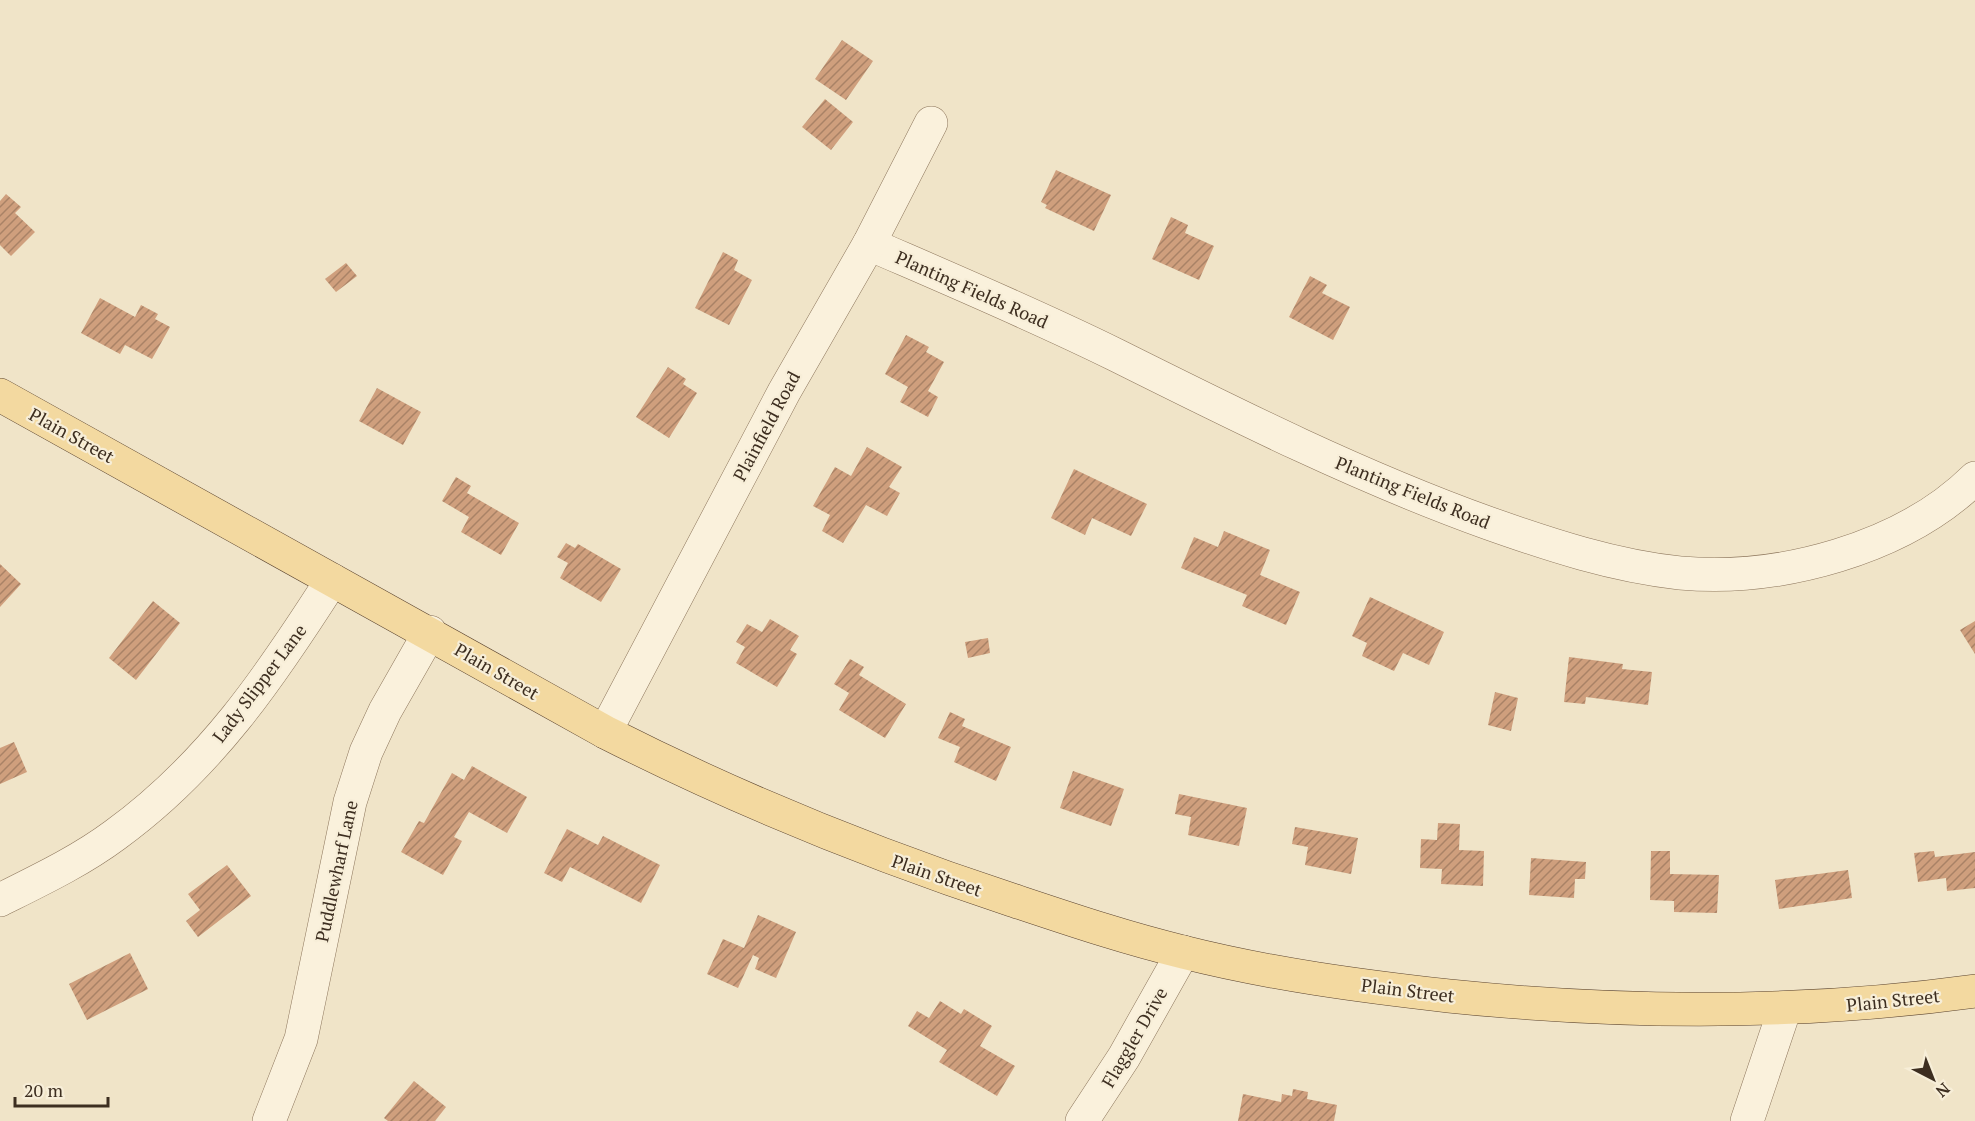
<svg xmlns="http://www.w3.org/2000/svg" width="1975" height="1121" font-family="'PT Serif',serif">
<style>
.building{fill:url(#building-hatch)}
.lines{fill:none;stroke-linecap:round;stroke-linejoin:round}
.minor-casing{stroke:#8d765c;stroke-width:34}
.major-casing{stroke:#5b4430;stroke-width:34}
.minor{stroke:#faf1dc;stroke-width:33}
.major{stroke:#f3d9a0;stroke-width:33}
.labels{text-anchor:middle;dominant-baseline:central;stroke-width:4.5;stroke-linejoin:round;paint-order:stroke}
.street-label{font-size:18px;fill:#3d2e20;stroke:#f7eed8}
</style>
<defs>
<pattern id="building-hatch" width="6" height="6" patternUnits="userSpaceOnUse" patternTransform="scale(1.5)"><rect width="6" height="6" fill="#cf9f7d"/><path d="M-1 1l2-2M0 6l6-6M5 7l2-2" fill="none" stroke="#a98266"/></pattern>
</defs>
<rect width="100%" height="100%" fill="#f0e4c8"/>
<g class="building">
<polygon points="842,40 873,61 846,100 815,79"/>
<polygon points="825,99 853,122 831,150 802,127"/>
<polygon points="1056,170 1111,195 1094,231 1045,208 1047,205 1041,202"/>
<polygon points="6,194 21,207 15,213 35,232 11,256 0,245 0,201"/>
<polygon points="1171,217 1188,225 1185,233 1214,246 1199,280 1152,259"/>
<polygon points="723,252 738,260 734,270 752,280 729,325 695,308"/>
<polygon points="346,263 357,276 336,292 325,279"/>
<polygon points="1310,276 1327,285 1322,293 1350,307 1333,340 1289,317"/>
<polygon points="100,298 135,317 141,305 158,314 155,319 170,327 152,359 125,345 120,354 81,333"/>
<polygon points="906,335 929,347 926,352 944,362 928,391 938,397 928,417 900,402 908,387 885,374"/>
<polygon points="668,367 686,379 683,384 697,393 669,438 636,417"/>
<polygon points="377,388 421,412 403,445 359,421"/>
<polygon points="867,447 902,467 889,487 900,493 887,516 866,505 843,543 822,531 830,515 813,506 835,467 851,476"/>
<polygon points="1074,469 1147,504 1131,536 1092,518 1085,535 1051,518"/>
<polygon points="456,477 471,486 467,493 519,523 501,555 461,532 469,517 442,501"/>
<polygon points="1224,531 1270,550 1260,575 1300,592 1286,625 1242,606 1247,595 1181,568 1194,537 1218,547"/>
<polygon points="566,543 575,548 578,544 621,569 601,602 560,578 568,563 557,557"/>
<polygon points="0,564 21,584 0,607"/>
<polygon points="1370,597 1444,632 1429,665 1403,653 1394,671 1362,656 1367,643 1352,636"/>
<polygon points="153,601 180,623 136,680 109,658"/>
<polygon points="770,619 799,636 790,650 797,654 777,687 736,663 745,647 736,642 747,624 762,632"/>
<polygon points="1975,621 1975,654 1960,630"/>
<polygon points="988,638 990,653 968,658 965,642"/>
<polygon points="1569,657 1623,664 1622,669 1652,672 1648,705 1586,697 1585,704 1564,702"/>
<polygon points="850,659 864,667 859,675 906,704 885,738 839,710 849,693 834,684"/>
<polygon points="1495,692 1518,698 1511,731 1488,725"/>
<polygon points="950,712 965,719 962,726 1011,747 996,781 954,762 960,747 938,738"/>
<polygon points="14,742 27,772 0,784 0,748"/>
<polygon points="472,766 527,797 507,833 469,812 454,837 462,841 443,875 401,852 419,821 424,823 452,773 464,780"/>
<polygon points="1073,771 1124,789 1111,826 1060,808"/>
<polygon points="1179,794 1247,808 1239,846 1188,835 1191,817 1175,814"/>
<polygon points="1438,823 1460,824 1459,850 1484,851 1483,886 1441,884 1442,869 1420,868 1421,839 1437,840"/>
<polygon points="1295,827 1358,838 1351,874 1305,865 1308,847 1292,844"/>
<polygon points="567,829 598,845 603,836 660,865 641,903 570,867 562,882 544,873"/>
<polygon points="1651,851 1670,851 1670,874 1719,875 1717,913 1674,912 1674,901 1650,900"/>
<polygon points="1934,851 1935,857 1975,852 1975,888 1947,891 1946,878 1918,882 1914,853"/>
<polygon points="1531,858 1586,862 1585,879 1575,879 1574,898 1529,895"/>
<polygon points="227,865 251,896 198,937 186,921 200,910 188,894"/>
<polygon points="1848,870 1852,898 1779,909 1775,880"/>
<polygon points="758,915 796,932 776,978 755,969 759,958 753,955 738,988 707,974 723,939 744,948"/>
<polygon points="130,953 148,989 87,1020 69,984"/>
<polygon points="940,1001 961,1014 964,1009 992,1026 980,1046 1015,1066 997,1096 939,1062 947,1050 908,1026 917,1011 929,1018"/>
<polygon points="414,1081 446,1107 435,1121 388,1121 384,1118"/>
<polygon points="1293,1089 1308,1092 1307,1099 1337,1105 1334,1121 1238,1121 1243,1094 1281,1102 1282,1094 1292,1096"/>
</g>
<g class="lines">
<g class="minor-casing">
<g id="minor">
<path d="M869,244c83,36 166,71 247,111 122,61 244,122 372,168 62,22 126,43 192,50 99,9 223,-24 295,-95"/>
<polyline points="605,732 784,392 869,244 931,123"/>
<path d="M0,900c40,-20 80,-39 115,-65 95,-69 155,-158 217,-255"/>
<polyline points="269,1121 301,1039 350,802 366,752 385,711 430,632"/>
<polyline points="1082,1121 1124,1057 1183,952"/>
<polyline points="1747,1121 1785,1008"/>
</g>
</g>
<g class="major-casing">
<path id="major" d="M0,395l605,337c132,67 267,122 407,168 57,19 113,38 171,52 87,22 177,34 266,44 175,18 351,19 526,-5"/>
</g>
<use href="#minor" class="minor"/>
<use href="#major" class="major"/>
</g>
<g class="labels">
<g class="street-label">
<text transform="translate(972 289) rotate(24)">Planting Fields Road</text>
<text transform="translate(766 426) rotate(-62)">Plainfield Road</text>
<text transform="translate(72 435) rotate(29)">Plain Street</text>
<text transform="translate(1413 492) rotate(22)">Planting Fields Road</text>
<text transform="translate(497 671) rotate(30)">Plain Street</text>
<text transform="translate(259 683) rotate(-53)">Lady Slipper Lane</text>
<text transform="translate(336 871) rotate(-78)">Puddlewharf Lane</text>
<text transform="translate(937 875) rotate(19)">Plain Street</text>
<text transform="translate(1408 990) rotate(7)">Plain Street</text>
<text transform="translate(1893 1000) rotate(-6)">Plain Street</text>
<text transform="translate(1134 1037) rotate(-60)">Flaggler Drive</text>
</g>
</g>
<g transform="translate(1933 1079) rotate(138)" stroke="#f7eed8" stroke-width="4.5" paint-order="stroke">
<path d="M0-4.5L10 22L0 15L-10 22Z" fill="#3d2e20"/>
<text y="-9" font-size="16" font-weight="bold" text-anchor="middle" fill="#3d2e20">N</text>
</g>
<path d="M15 1097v9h93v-9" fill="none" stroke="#3d2e20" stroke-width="3"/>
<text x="24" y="1097" font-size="18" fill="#3d2e20" stroke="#f7eed8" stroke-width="4.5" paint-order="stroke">20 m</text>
</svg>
